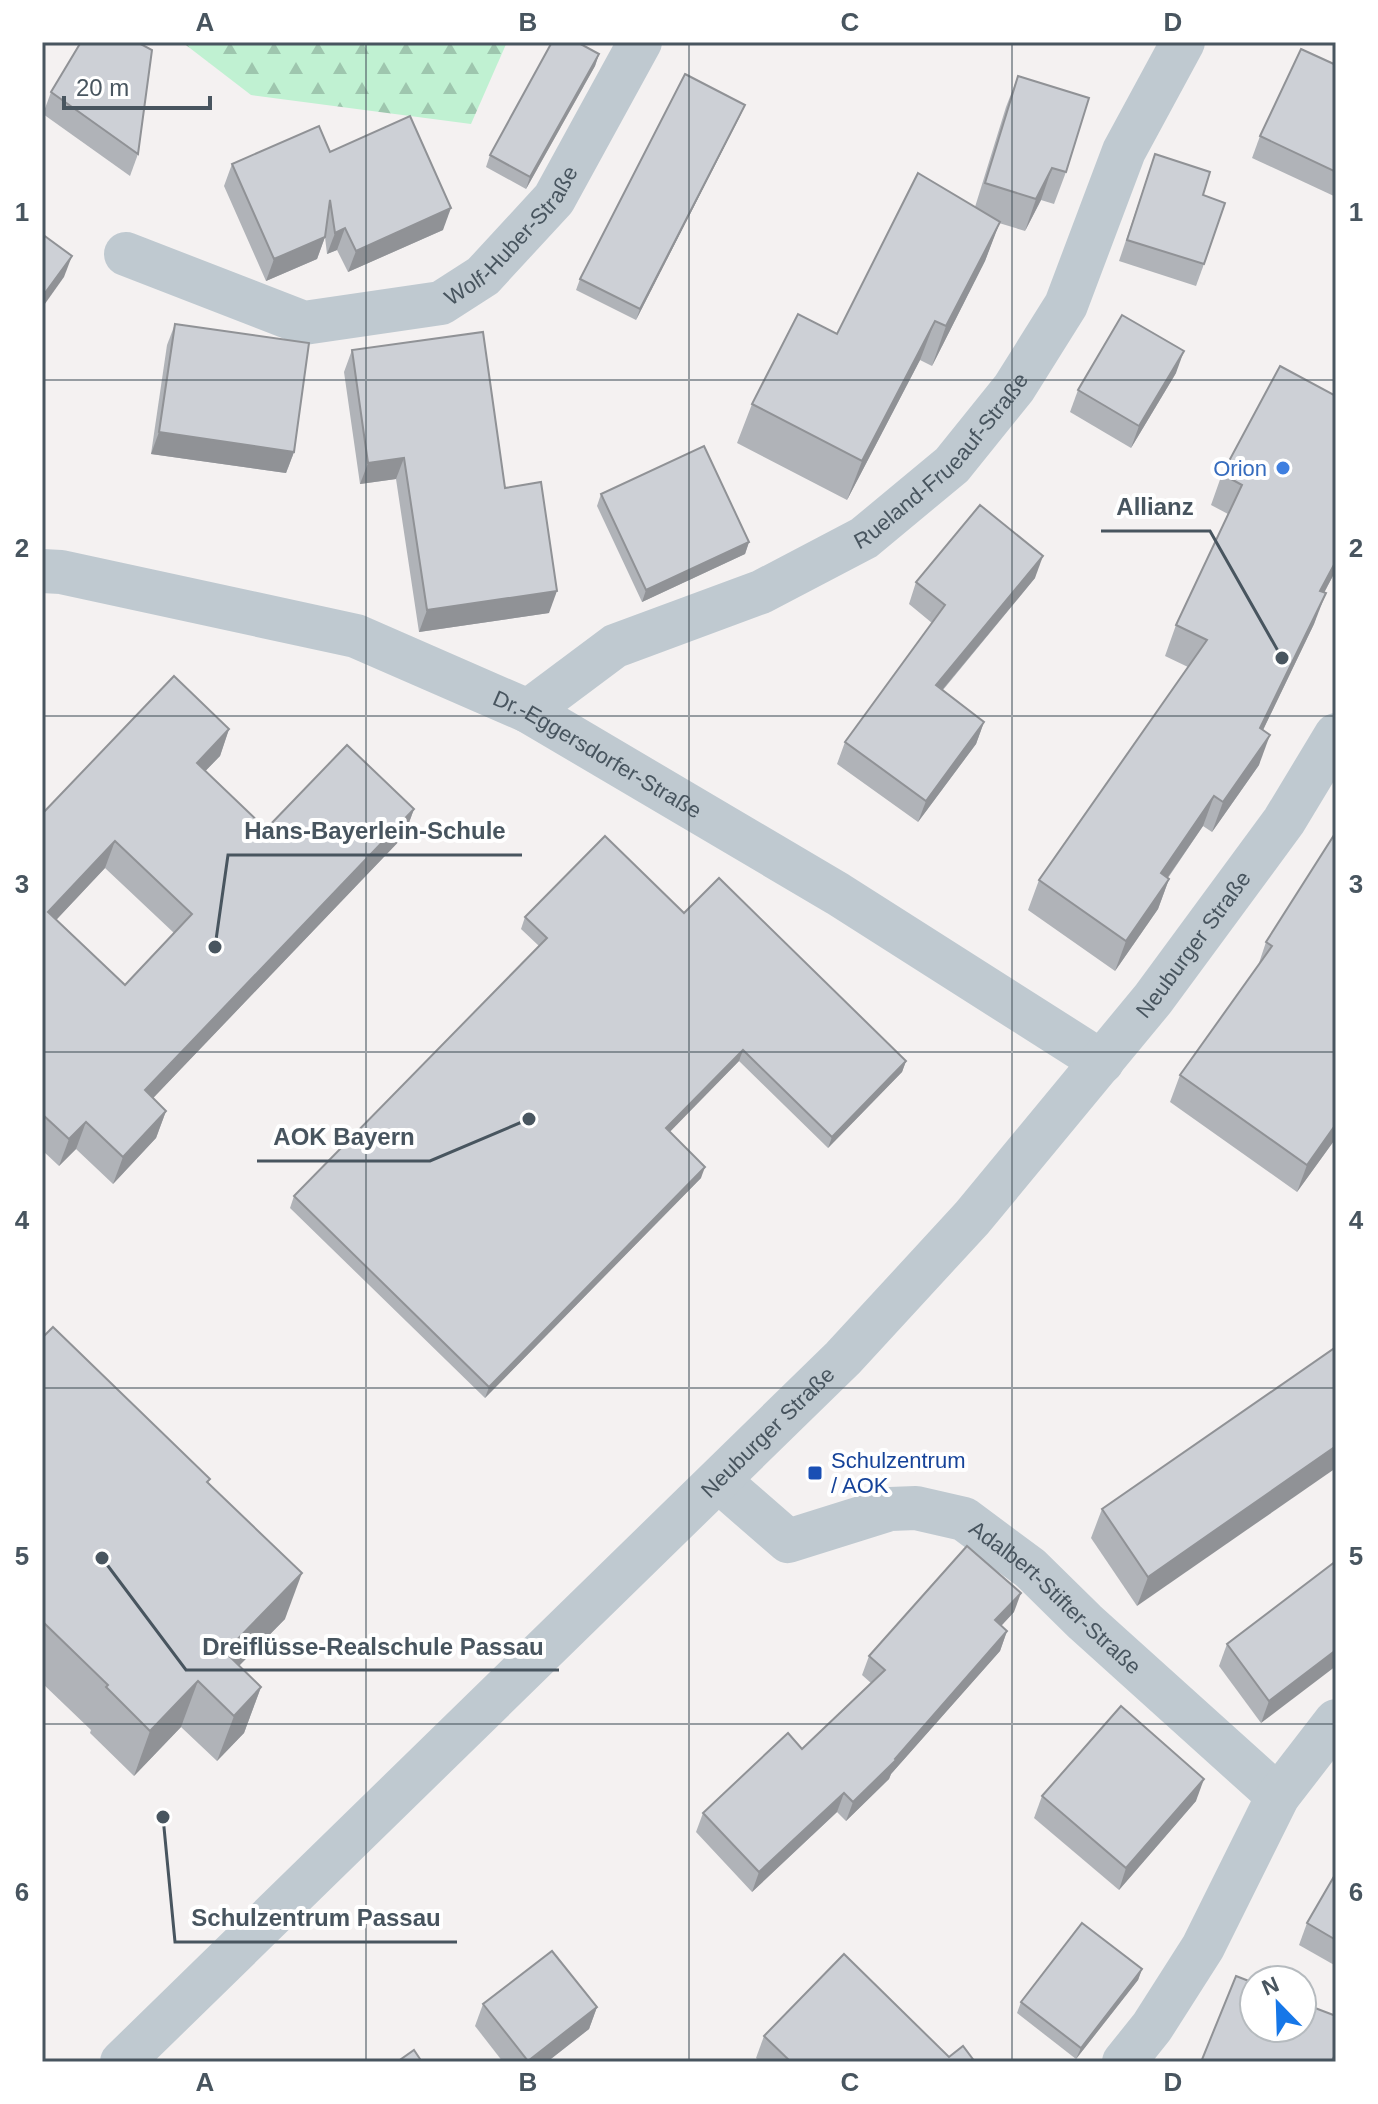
<svg xmlns="http://www.w3.org/2000/svg" width="1378" height="2104" font-family="Arial,sans-serif">
<style>
.forest{fill:url(#forest-firs)}
.lines{fill:none;stroke-linecap:round;stroke-linejoin:round}
.minor{stroke:#bfc9d0;stroke-width:44}
.tertiary{stroke:#bfc9d0;stroke-width:44}
.wall{fill:#b0b3b8;fill-rule:evenodd}
.shaded-wall{fill:#909296}
.building{fill:#cdd0d6;stroke:#909296;stroke-width:2;fill-rule:evenodd}
.grid{fill:none;stroke:#48555f;stroke-width:2;stroke-opacity:0.55}
.shop-dot{fill:#3f7fe0;stroke:#fff;stroke-width:3}
.transit-dot{fill:#1a4fb4;stroke:#fff;stroke-width:3}
.labels{text-anchor:middle;dominant-baseline:central;stroke-width:8;stroke-linejoin:round;paint-order:stroke}
.street-label{font-size:22px;fill:#48555f;stroke:#fff}
.shop-label{font-size:22px;fill:#366cbe;stroke:#fff;text-anchor:end}
.transit-label{font-size:22px;fill:#164399;stroke:#fff;text-anchor:start}
.leader{fill:none;stroke:#48555f;stroke-width:3}
.callout-dot{fill:#48555f;stroke:#fff;stroke-width:3}
.callout-label{font-size:24px;text-anchor:middle;font-weight:bold;fill:#48555f;stroke:#fff;stroke-width:8;stroke-linejoin:round;paint-order:stroke}
.neatline{fill:none;stroke:#48555f;stroke-width:3}
.grid-label{font-size:26px;text-anchor:middle;font-weight:bold;fill:#48555f}
</style>
<defs>
<pattern id="forest-firs" width="22" height="20" patternUnits="userSpaceOnUse" patternTransform="scale(2)"><rect width="22" height="20" fill="#c0f1d2"/><path d="M5 1l3.5 6h-7zM16 11l3.5 6h-7z" fill="#9ec6ae"/></pattern>
</defs>
<rect width="100%" height="100%" fill="#f4f1f1"/>
<polygon class="forest" points="182,42 507,42 471,124 251,95"/>
<g class="lines">
<g class="minor">
<path id="s1" d="M126,254l178,69 137,-20 42,-27 71,-77 86,-157"/>
<path id="s2" d="M42,571l19,1 295,64 172,75 310,183 264,168"/>
<path id="s3" d="M528,711l87,-65 146,-54 103,-54 88,-73 62,-77 52,-83 58,-154 59,-109"/>
<path id="s4" d="M719,1481l69,60 102,-32 26,-1 48,11 66,49 55,54 193,174"/>
<polyline points="1124,2062 1152,2027 1203,1947 1278,1796 1336,1721"/>
</g>
<path class="tertiary" id="s5" d="M122,2062l721,-704 129,-140 181,-219 131,-178 52,-86"/>
</g>
<g class="wall">
<polygon points="599,54 595,66 526,189 486,167 490,155"/>
<polygon points="1336,65 1336,197 1252,158 1260,136"/>
<polygon points="1018,76 1066,172 1054,204 1041,200 1025,231 999,223 985,261 932,366 920,360 847,500 737,443 752,404 837,334 975,207 1006,107"/>
<polygon points="51,92 138,154 130,176 43,114"/>
<polygon points="745,105 740,116 636,320 576,290 580,279"/>
<polygon points="330,152 443,230 348,272 337,250 327,254 325,237 317,259 266,281 224,186 232,164"/>
<polygon points="1155,154 1204,264 1196,286 1119,261"/>
<polygon points="175,324 294,452 286,473 151,454 167,345"/>
<polygon points="352,350 505,488 549,613 419,632 396,479 360,484 344,372"/>
<polygon points="1176,373 1131,448 1070,412 1078,390"/>
<polygon points="1336,396 1336,570 1324,593 1314,624 1263,730 1259,765 1212,832 1203,826 1168,878 1169,879 1158,909 1115,971 1028,910 1039,880 1188,667 1165,656 1176,625 1228,514 1211,505 1222,474"/>
<polygon points="601,494 749,542 745,554 642,602 597,506"/>
<polygon points="1035,578 943,690 984,722 976,744 918,822 837,764 845,742 932,623 909,604 916,582"/>
<path d="M229,729l-9,27 -15,15 61,58 148,-20 -10,27 -251,262 13,13 -10,27 -43,46 -37,-35 -17,17 -17,-16v-336zM105,868l69,65 -49,52 -69,-65z"/>
<polygon points="1336,832 1336,1138 1297,1192 1170,1102 1180,1075 1258,966 1266,942"/>
<polygon points="684,913 906,1061 902,1072 828,1148 739,1061 669,1132 701,1178 485,1398 290,1208 294,1196 539,946 521,929 525,917"/>
<polygon points="42,1338 209,1483 285,1619 239,1666 261,1687 244,1733 217,1761 181,1727 134,1776 90,1733 91,1730 42,1683"/>
<polygon points="1336,1347 1137,1606 1091,1538 1102,1509"/>
<polygon points="1336,1561 1261,1723 1219,1666 1227,1644"/>
<polygon points="1014,1612 1001,1626 1007,1631 1000,1651 891,1774 889,1779 846,1821 837,1812 752,1892 696,1832 703,1813 802,1749 871,1683 862,1675 869,1656"/>
<polygon points="1042,1796 1196,1801 1119,1890 1034,1818"/>
<polygon points="1336,1873 1336,1966 1299,1945 1307,1923"/>
<polygon points="1142,1969 1138,1980 1076,2059 1017,2013 1021,2002"/>
<polygon points="483,2004 597,2007 589,2029 547,2062 503,2062 475,2026"/>
<polygon points="764,2036 949,2057 975,2062 760,2062 756,2058"/>
</g>
<g class="shaded-wall">
<polygon points="599,54 595,66 526,189 530,177"/>
<polygon points="745,105 740,116 636,320 640,309"/>
<polygon points="1052,168 1041,200 1025,231 1036,199"/>
<polygon points="451,208 443,230 348,272 356,251"/>
<polygon points="1000,222 985,261 932,366 946,326"/>
<polygon points="345,228 337,250 327,254 335,233"/>
<polygon points="325,237 317,259 266,281 274,259"/>
<polygon points="72,256 64,277 42,308 42,297"/>
<polygon points="935,321 920,360 847,500 862,461"/>
<polygon points="1184,351 1176,373 1131,448 1139,426"/>
<polygon points="159,432 294,452 286,473 151,454"/>
<polygon points="404,458 396,479 360,484 368,463"/>
<polygon points="749,542 745,554 642,602 646,590"/>
<polygon points="1043,556 1035,578 928,707 936,685"/>
<polygon points="1336,561 1336,570 1309,621 1320,591"/>
<polygon points="557,591 549,613 419,632 427,610"/>
<polygon points="1326,593 1314,624 1249,759 1260,728"/>
<polygon points="984,722 976,744 918,822 926,801"/>
<polygon points="229,729 220,756 187,790 197,763"/>
<polygon points="1270,735 1259,765 1212,832 1223,802"/>
<polygon points="1214,796 1203,826 1150,903 1161,873"/>
<polygon points="414,809 404,836 135,1117 145,1090"/>
<polygon points="115,841 105,868 42,935 48,912"/>
<polygon points="1169,879 1158,909 1115,971 1126,941"/>
<polygon points="743,1050 739,1061 662,1140 666,1128"/>
<polygon points="906,1061 902,1072 828,1148 832,1137"/>
<polygon points="166,1111 156,1138 113,1184 123,1157"/>
<polygon points="86,1122 76,1149 59,1166 69,1139"/>
<polygon points="1336,1124 1336,1138 1297,1192 1307,1165"/>
<polygon points="705,1167 701,1178 485,1398 489,1387"/>
<polygon points="1336,1446 1336,1468 1137,1606 1148,1577"/>
<polygon points="302,1573 285,1619 211,1694 225,1652"/>
<polygon points="1021,1593 1014,1612 988,1640 995,1620"/>
<polygon points="1007,1631 1000,1651 891,1774 889,1779 846,1821 853,1802 895,1759"/>
<polygon points="1336,1650 1336,1666 1261,1723 1269,1701"/>
<polygon points="198,1681 181,1727 134,1776 150,1731"/>
<polygon points="261,1687 244,1733 217,1761 234,1716"/>
<polygon points="1204,1779 1196,1801 1119,1890 1126,1868"/>
<polygon points="844,1793 837,1812 752,1892 759,1872"/>
<polygon points="1142,1969 1138,1980 1076,2059 1081,2048"/>
<polygon points="597,2007 589,2029 547,2062 528,2062"/>
</g>
<g class="building">
<polygon points="81,42 137,42 152,50 138,154 51,92"/>
<polygon points="552,42 577,42 599,54 530,177 490,155"/>
<polygon points="1301,49 1336,65 1336,172 1260,136"/>
<polygon points="685,74 745,105 640,309 580,279"/>
<polygon points="1018,76 1089,98 1066,172 1052,168 1036,199 985,183"/>
<polygon points="410,116 451,208 356,251 345,228 335,233 330,200 325,237 274,259 232,164 319,126 330,152"/>
<polygon points="1155,154 1210,172 1203,195 1225,203 1204,264 1127,240"/>
<polygon points="918,173 1000,222 946,326 935,321 862,461 752,404 798,314 837,334"/>
<polygon points="42,234 72,256 42,297"/>
<polygon points="1122,315 1184,351 1139,426 1078,390"/>
<polygon points="175,324 309,343 294,452 159,432"/>
<polygon points="483,332 505,488 541,482 557,591 427,610 404,458 368,463 352,350"/>
<polygon points="1280,366 1336,396 1336,561 1320,591 1326,593 1260,728 1270,735 1223,802 1214,796 1161,873 1169,879 1126,941 1039,880 1207,640 1176,625 1242,485 1222,474"/>
<polygon points="704,446 749,542 646,590 601,494"/>
<polygon points="980,505 1043,556 936,685 984,722 926,801 845,742 945,605 916,582"/>
<path d="M174,676l55,53 -32,34 69,66 81,-84 67,64 -269,281 21,21 -43,46 -37,-35 -17,17 -27,-25v-300zM115,841l77,73 -67,71 -77,-73z"/>
<polygon points="1336,832 1336,1124 1307,1165 1180,1075 1272,946 1266,942"/>
<polygon points="605,836 684,913 719,878 906,1061 832,1137 743,1050 666,1128 705,1167 489,1387 294,1196 547,938 525,917"/>
<polygon points="53,1327 210,1479 207,1482 302,1573 225,1652 261,1687 234,1716 198,1681 150,1731 106,1687 108,1685 42,1621 42,1338"/>
<polygon points="1336,1347 1336,1446 1148,1577 1102,1509"/>
<polygon points="967,1546 1021,1593 995,1620 1007,1631 895,1759 896,1760 853,1802 844,1793 759,1872 703,1813 788,1733 802,1749 885,1670 869,1656"/>
<polygon points="1336,1561 1336,1650 1269,1701 1227,1644"/>
<polygon points="1121,1706 1204,1779 1126,1868 1042,1796"/>
<polygon points="1336,1873 1336,1940 1307,1923"/>
<polygon points="1082,1923 1142,1969 1081,2048 1021,2002"/>
<polygon points="552,1951 597,2007 528,2061 483,2004"/>
<polygon points="844,1954 949,2057 963,2046 975,2062 791,2062 764,2036"/>
<polygon points="1236,1976 1254,1983 1254,2028 1302,2028 1302,2003 1336,2016 1336,2053 1331,2062 1201,2062"/>
<polygon points="414,2050 422,2062 397,2062"/>
</g>
<path class="grid" d="M366,42v2020M689,42v2020M1012,42v2020M42,380h1294M42,716h1294M42,1052h1294M42,1388h1294M42,1724h1294"/>
<circle class="shop-dot" cx="1283" cy="468" r="8"/>
<rect class="transit-dot" x="807" y="1465" width="16" height="16" rx="4"/>
<g class="labels">
<g class="street-label">
<text stroke="none"><textPath href="#s1" startOffset="428">Wolf-Huber-Straße</textPath></text>
<text stroke="none"><textPath href="#s3" startOffset="490">Rueland-Frueauf-Straße</textPath></text>
<text stroke="none"><textPath href="#s2" startOffset="590">Dr.-Eggersdorfer-Straße</textPath></text>
<text stroke="none"><textPath href="#s5" startOffset="1550">Neuburger Straße</textPath></text>
<text stroke="none"><textPath href="#s5" startOffset="902">Neuburger Straße</textPath></text>
<text stroke="none"><textPath href="#s4" startOffset="394">Adalbert-Stifter-Straße</textPath></text>
</g>
<g class="shop-label">
<text x="1267" y="468">Orion</text>
</g>
<g class="transit-label">
<text x="831" y="1460">Schulzentrum<tspan x="831" dy="25">/ AOK</tspan></text>
</g>
</g>
<path class="leader" d="M1282 658L1210 531H1101M215 947L228 855H522M529 1119L430 1161H257M102 1558L186 1670H559M163 1817L175 1942H457"/>
<g class="callout-dot">
<circle cx="1282" cy="658" r="8"/>
<circle cx="215" cy="947" r="8"/>
<circle cx="529" cy="1119" r="8"/>
<circle cx="102" cy="1558" r="8"/>
<circle cx="163" cy="1817" r="8"/>
</g>
<g class="callout-label">
<text x="1155" y="515">Allianz</text>
<text x="375" y="839">Hans-Bayerlein-Schule</text>
<text x="344" y="1145">AOK Bayern</text>
<text x="373" y="1655">Dreiflüsse-Realschule Passau</text>
<text x="316" y="1926">Schulzentrum Passau</text>
</g>
<rect width="1378" height="2104" fill="none" stroke="#ffffff" stroke-width="88"/>
<g transform="translate(1278 2004) rotate(337)"><circle r="38" fill="#ffffff" stroke="#b6bbbf" stroke-width="2"/>
<path d="M0-6L14 30L0 20L-14 30Z" fill="#1677e8"/>
<text y="-12" font-size="22" font-weight="bold" text-anchor="middle" fill="#48555f">N</text>
</g>
<path d="M64 96v12h146v-12" fill="none" stroke="#48555f" stroke-width="4"/>
<text x="76" y="96" font-size="24" fill="#48555f" stroke="#ffffff" stroke-width="6" paint-order="stroke">20 m</text>
<rect x="44" y="44" width="1290" height="2016" class="neatline"/>
<g class="grid-label">
<text x="205" y="31">A</text>
<text x="528" y="31">B</text>
<text x="850" y="31">C</text>
<text x="1173" y="31">D</text>
<text x="22" y="221">1</text>
<text x="1356" y="221">1</text>
<text x="22" y="557">2</text>
<text x="1356" y="557">2</text>
<text x="22" y="893">3</text>
<text x="1356" y="893">3</text>
<text x="22" y="1229">4</text>
<text x="1356" y="1229">4</text>
<text x="22" y="1565">5</text>
<text x="1356" y="1565">5</text>
<text x="22" y="1901">6</text>
<text x="1356" y="1901">6</text>
<text x="205" y="2091">A</text>
<text x="528" y="2091">B</text>
<text x="850" y="2091">C</text>
<text x="1173" y="2091">D</text>
</g>
</svg>
